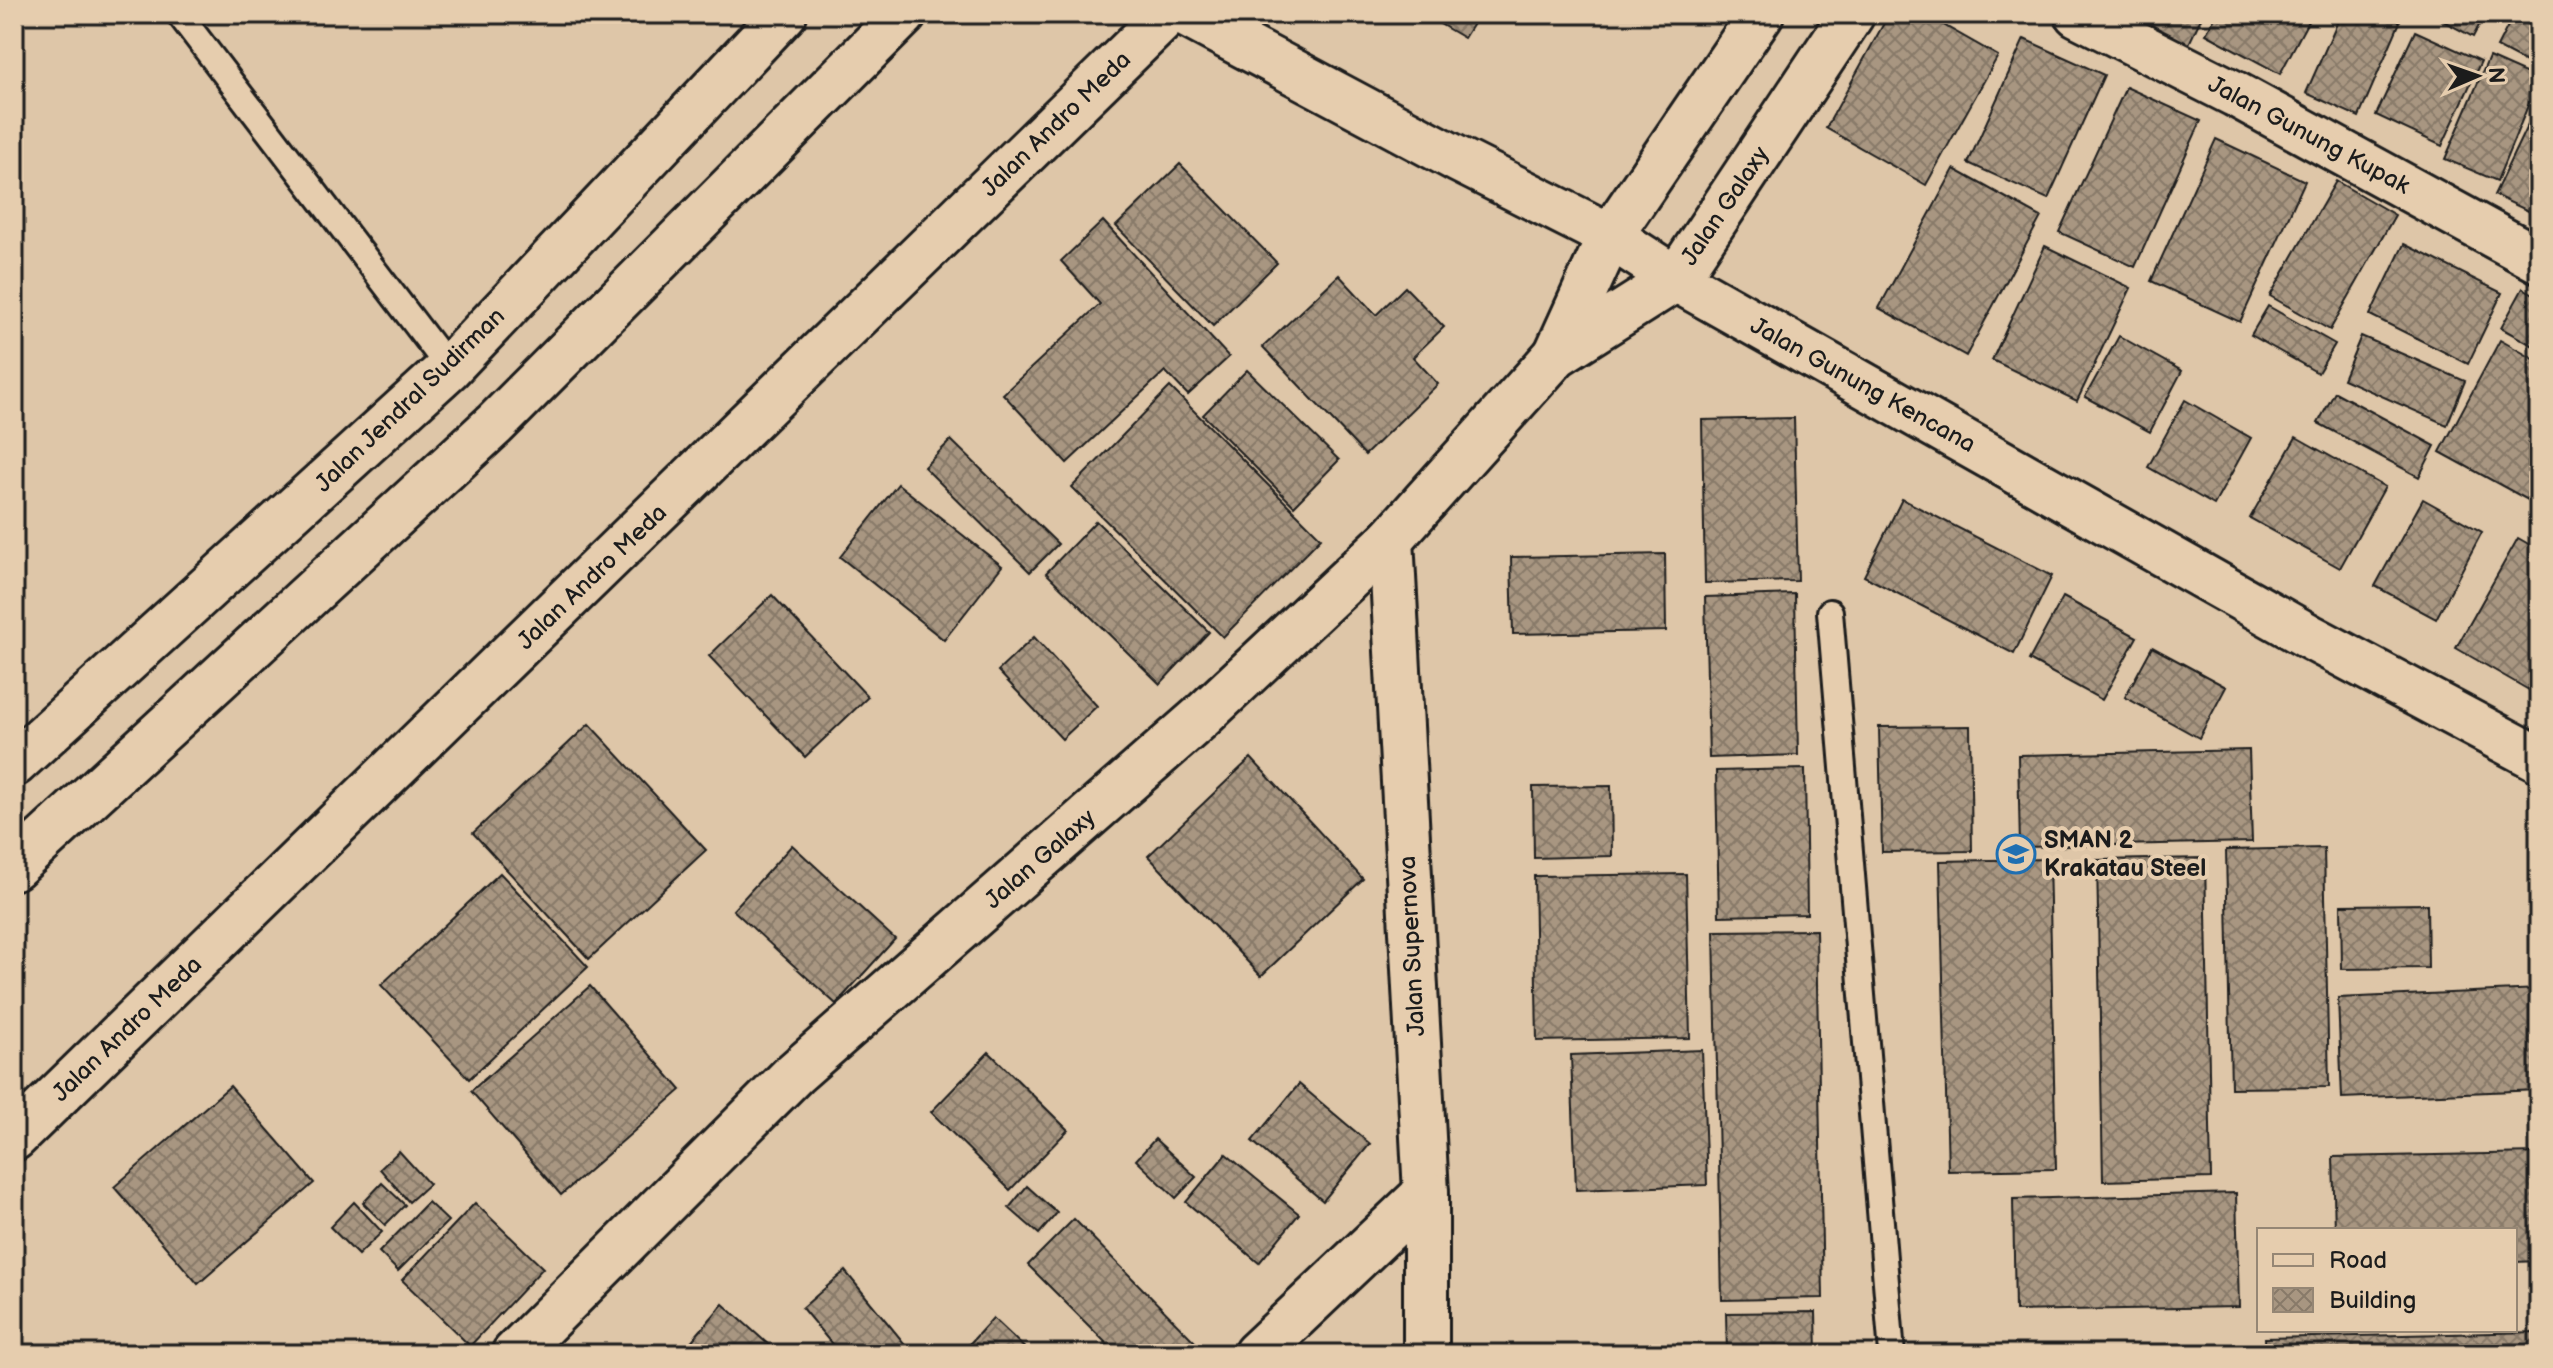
<svg xmlns="http://www.w3.org/2000/svg" width="2553" height="1368" font-family="'Balsamiq Sans',sans-serif">
<style>
.building{fill:url(#building-cross-hatch);stroke:#1c1c1c;stroke-width:2}
.lines{fill:none;stroke-linecap:round;stroke-linejoin:round}
.service-casing{stroke:#1c1c1c;stroke-width:30}
.minor-casing{stroke:#1c1c1c;stroke-width:50}
.trunk-casing{stroke:#1c1c1c;stroke-width:50}
.service{stroke:#e6cdae;stroke-width:24}
.minor{stroke:#e6cdae;stroke-width:44}
.trunk{stroke:#e6cdae;stroke-width:44}
.labels{text-anchor:middle;dominant-baseline:central;stroke-width:8;stroke-linejoin:round;paint-order:stroke}
.street-label{font-size:24px;fill:#1c1c1c;stroke:#e6cdae}
.poi-label{font-size:24px;font-weight:bold;fill:#1c1c1c;stroke:#e6cdae;text-anchor:start}
</style>
<defs>
<pattern id="building-cross-hatch" width="8" height="8" patternUnits="userSpaceOnUse" patternTransform="scale(2)"><rect width="8" height="8" fill="#a89681"/><path d="M0 0l8 8M0 8l8-8" fill="none" stroke="#887a69"/></pattern>
</defs>
<rect width="100%" height="100%" fill="#dec6a8"/>
<filter id="ink" filterUnits="userSpaceOnUse"><feTurbulence type="fractalNoise" baseFrequency=".0125" numOctaves="2"/><feDisplacementMap in="SourceGraphic" scale="16" xChannelSelector="R" yChannelSelector="G"/><feConvolveMatrix kernelMatrix="1 2 1 2 8 2 1 2 1" color-interpolation-filters="sRGB"/></filter>
<g filter="url(#ink)">
<g class="building">
<polygon points="1423,14 1479,14 1464,38"/>
<polygon points="1889,14 1924,14 1998,56 1926,185 1826,128"/>
<polygon points="2120,14 2203,14 2188,46"/>
<polygon points="2217,14 2312,14 2280,74 2206,34"/>
<polygon points="2341,14 2383,14 2400,22 2359,117 2306,93"/>
<polygon points="2430,14 2485,14 2473,37"/>
<polygon points="2514,14 2539,25 2539,69 2497,47"/>
<polygon points="2415,31 2481,61 2442,146 2376,115"/>
<polygon points="2024,39 2104,75 2048,199 1968,163"/>
<polygon points="2489,57 2539,79 2497,181 2445,159"/>
<polygon points="2126,87 2201,121 2135,267 2059,232"/>
<polygon points="2539,101 2539,216 2494,195"/>
<polygon points="2216,139 2305,181 2240,322 2151,281"/>
<polygon points="1180,164 1277,263 1213,326 1116,226"/>
<polygon points="1954,169 2041,217 1966,356 1879,308"/>
<polygon points="2336,181 2395,215 2330,330 2270,296"/>
<polygon points="1103,221 1229,357 1188,395 1165,371 1067,463 1003,394 1100,304 1061,261"/>
<polygon points="2404,244 2502,293 2468,364 2370,315"/>
<polygon points="2045,246 2131,288 2077,401 1992,360"/>
<polygon points="1339,275 1376,315 1405,287 1444,327 1413,357 1438,384 1365,455 1263,347"/>
<polygon points="2523,288 2539,297 2539,349 2501,328"/>
<polygon points="2268,306 2335,344 2318,373 2251,335"/>
<polygon points="2119,336 2182,371 2150,432 2085,397"/>
<polygon points="2361,336 2465,381 2447,425 2343,379"/>
<polygon points="2500,340 2539,362 2539,506 2440,452"/>
<polygon points="1247,370 1339,460 1294,506 1203,415"/>
<polygon points="1170,387 1321,538 1223,637 1072,487"/>
<polygon points="2335,392 2435,446 2419,477 2318,423"/>
<polygon points="2185,400 2251,438 2214,505 2148,467"/>
<polygon points="1794,418 1798,581 1705,583 1702,420"/>
<polygon points="2296,437 2385,487 2340,568 2250,518"/>
<polygon points="951,440 1058,544 1030,572 924,467"/>
<polygon points="898,484 1002,566 944,640 840,557"/>
<polygon points="1902,499 2052,576 2014,654 1864,576"/>
<polygon points="2423,499 2482,532 2436,619 2375,586"/>
<polygon points="1096,521 1209,632 1160,684 1046,573"/>
<polygon points="2518,538 2539,550 2539,684 2534,693 2456,648"/>
<polygon points="1665,554 1666,631 1513,634 1511,557"/>
<polygon points="1795,594 1798,755 1709,758 1705,597"/>
<polygon points="772,595 868,697 805,757 709,656"/>
<polygon points="2063,597 2137,637 2102,700 2029,660"/>
<polygon points="1034,637 1097,706 1062,739 998,671"/>
<polygon points="2152,647 2226,687 2199,738 2125,697"/>
<polygon points="589,724 706,850 589,959 473,833"/>
<polygon points="1970,726 1972,851 1882,852 1879,727"/>
<polygon points="2249,750 2252,842 2020,847 2018,755"/>
<polygon points="1251,758 1363,879 1261,976 1148,856"/>
<polygon points="1805,769 1807,914 1719,916 1716,771"/>
<polygon points="1611,786 1612,856 1534,858 1533,787"/>
<polygon points="792,845 895,939 836,1004 733,910"/>
<polygon points="2324,848 2329,1087 2231,1088 2226,850"/>
<polygon points="2205,858 2211,1178 2103,1181 2097,860"/>
<polygon points="2049,859 2056,1169 1948,1171 1940,861"/>
<polygon points="500,873 588,967 469,1079 381,985"/>
<polygon points="1686,874 1690,1038 1537,1041 1534,876"/>
<polygon points="2427,904 2428,968 2342,969 2341,905"/>
<polygon points="1816,930 1823,1298 1722,1300 1714,931"/>
<polygon points="590,986 681,1090 561,1195 471,1091"/>
<polygon points="2539,989 2539,1090 2342,1098 2338,998"/>
<polygon points="1702,1050 1707,1185 1576,1190 1571,1055"/>
<polygon points="989,1052 1068,1130 1010,1190 931,1112"/>
<polygon points="1299,1084 1370,1144 1323,1201 1252,1141"/>
<polygon points="230,1086 314,1183 198,1284 114,1187"/>
<polygon points="1155,1139 1196,1177 1176,1198 1136,1160"/>
<polygon points="399,1151 429,1184 409,1202 380,1169"/>
<polygon points="2539,1153 2539,1261 2515,1262 2515,1230 2335,1230 2333,1157"/>
<polygon points="1226,1154 1299,1214 1259,1263 1186,1202"/>
<polygon points="382,1183 405,1205 385,1225 363,1203"/>
<polygon points="1027,1186 1057,1213 1039,1234 1009,1208"/>
<polygon points="2236,1193 2239,1307 2015,1311 2013,1199"/>
<polygon points="354,1202 382,1232 358,1255 330,1227"/>
<polygon points="428,1202 448,1221 398,1271 379,1252"/>
<polygon points="475,1203 543,1268 470,1346 402,1280"/>
<polygon points="1074,1219 1195,1342 1184,1354 1117,1354 1028,1265"/>
<polygon points="845,1271 913,1354 840,1354 802,1308"/>
<polygon points="723,1304 779,1354 700,1354 689,1344"/>
<polygon points="1816,1312 1817,1354 1727,1354 1726,1313"/>
<polygon points="993,1318 1031,1354 969,1354 964,1350"/>
<polygon points="2539,1332 2539,1354 2266,1354 2265,1338"/>
</g>
<g class="lines">
<g class="service-casing">
<g id="service">
<polyline points="179,14 449,368"/>
<polyline points="1830,612 1892,1354"/>
</g>
</g>
<g class="minor-casing">
<g id="minor">
<polyline points="1185,14 1459,160 1610,236 1676,279 2310,637 2539,759"/>
<polyline points="2077,14 2235,94 2539,260"/>
<polyline points="1556,355 1610,236 1761,14"/>
<polyline points="1391,539 1426,1193 1426,1354"/>
<polyline points="14,1138 1168,14"/>
<polyline points="514,1354 794,1074 1200,718 1391,539 1556,355 1676,279 1852,14"/>
<polyline points="1256,1354 1426,1193"/>
</g>
</g>
<g class="trunk-casing">
<g id="trunk">
<polyline points="14,764 449,368 784,14"/>
<polyline points="14,867 495,424 904,14"/>
</g>
</g>
<use href="#service" class="service"/>
<use href="#minor" class="minor"/>
<use href="#trunk" class="trunk"/>
</g>
</g>
<defs>
<g id="school-ring" transform="scale(2)"><circle r="9.5" fill="#e6cdae" stroke="#1f6fb2" stroke-width="1.5"/><path d="M0-5L7-2L0 1L-7-2ZM-4 1L0 2.5L4 1V4Q0 6-4 4Z" fill="#1f6fb2"/></g>
</defs>
<g fill-rule="evenodd">
<use href="#school-ring" x="2016" y="854"/>
</g>
<g class="labels">
<g class="street-label">
<text transform="translate(1056 124) rotate(-44)">Jalan Andro Meda</text>
<text transform="translate(2309 135) rotate(28)">Jalan Gunung Kupak</text>
<text transform="translate(1725 206) rotate(-56)">Jalan Galaxy</text>
<text transform="translate(1863 385) rotate(29)">Jalan Gunung Kencana</text>
<text transform="translate(410 400) rotate(-44)">Jalan Jendral Sudirman</text>
<text transform="translate(592 577) rotate(-44)">Jalan Andro Meda</text>
<text transform="translate(1040 859) rotate(-41)">Jalan Galaxy</text>
<text transform="translate(1412 946) rotate(-93)">Jalan Supernova</text>
<text transform="translate(127 1029) rotate(-44)">Jalan Andro Meda</text>
</g>
<g class="poi-label">
<text x="2044" y="840">SMAN 2<tspan x="2044" dy="28">Krakatau Steel</tspan></text>
</g>
</g>
<rect width="2553" height="1368" fill="none" stroke="#e6cdae" stroke-width="48"/>
<rect x="24" y="24" width="2505" height="1320" fill="none" stroke="#1c1c1c" stroke-width="3" filter="url(#ink)"/>
<rect x="2257" y="1228" width="260" height="104" fill="#e6cdae" stroke="#958674" stroke-width="2"/>
<rect x="2273" y="1254" width="40" height="12" fill="#e6cdae" stroke="#958674" stroke-width="2"/>
<text x="2329" y="1268" font-size="24" fill="#1c1c1c">Road</text>
<rect x="2273" y="1288" width="40" height="24" fill="url(#building-cross-hatch)" stroke="#958674" stroke-width="2"/>
<text x="2329" y="1308" font-size="24" fill="#1c1c1c">Building</text>
<g transform="translate(2477 76) rotate(88)" stroke="#e6cdae" stroke-width="6" paint-order="stroke">
<path d="M0-6L14 30L0 20L-14 30Z" fill="#1c1c1c"/>
<text y="-12" font-size="22" font-weight="bold" text-anchor="middle" fill="#1c1c1c">N</text>
</g>
</svg>
